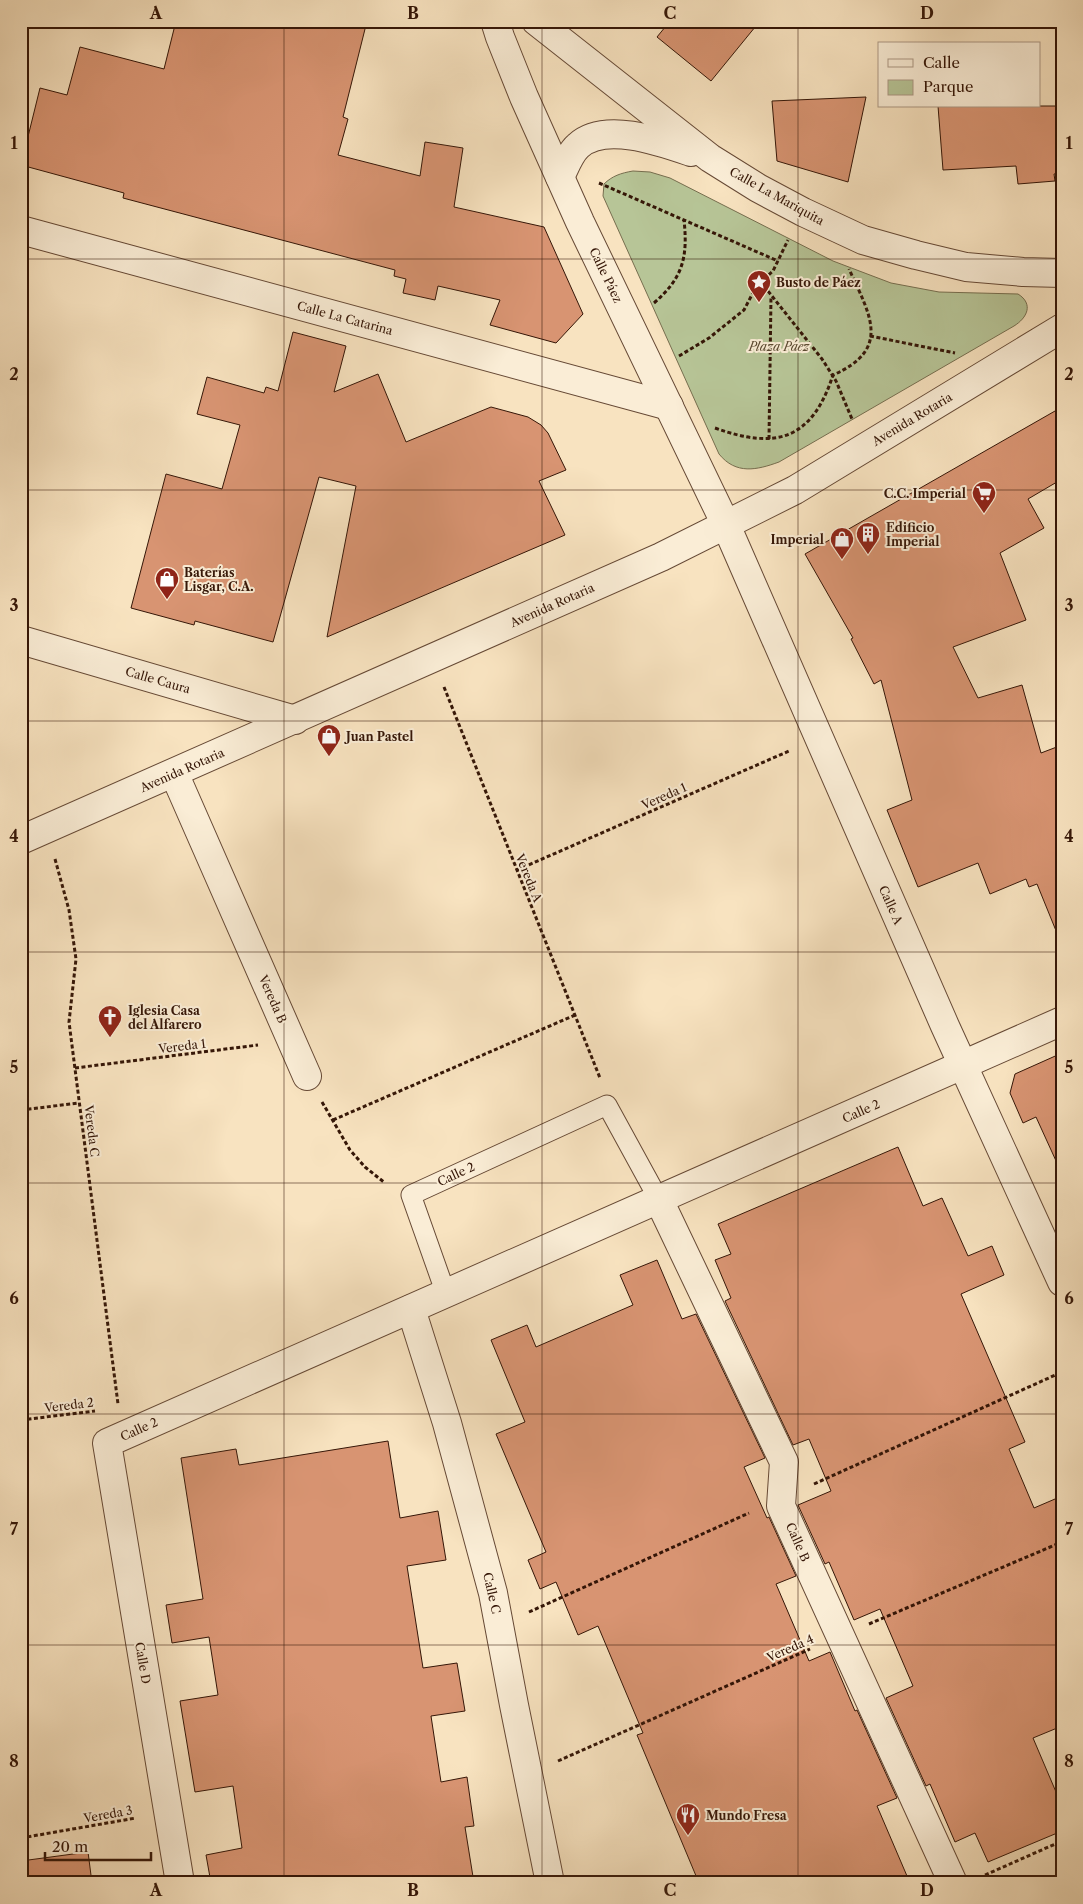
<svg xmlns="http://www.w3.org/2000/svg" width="1083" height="1904" font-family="'Libre Caslon Text',serif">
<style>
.green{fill:#b7c597;stroke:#766e4f}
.building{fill:#d89472;stroke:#351607}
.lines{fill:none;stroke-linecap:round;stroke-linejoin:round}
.lane-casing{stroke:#664935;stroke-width:21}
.street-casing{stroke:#664935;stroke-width:30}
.path{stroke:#351607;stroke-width:3;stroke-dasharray:4 2.5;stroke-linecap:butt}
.lane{stroke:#faedd6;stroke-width:19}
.street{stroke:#faedd6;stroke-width:28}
.grid{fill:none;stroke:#351607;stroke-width:1;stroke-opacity:0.55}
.labels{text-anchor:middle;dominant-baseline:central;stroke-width:4;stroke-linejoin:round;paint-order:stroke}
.street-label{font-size:12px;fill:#351607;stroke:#faedd6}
.poi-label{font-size:12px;font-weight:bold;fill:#351607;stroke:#faedd6;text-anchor:start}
.park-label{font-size:12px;font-style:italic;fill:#5c4b32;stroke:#faedd6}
.neatline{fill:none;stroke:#351607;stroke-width:2}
.grid-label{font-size:16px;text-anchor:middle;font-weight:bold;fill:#351607}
</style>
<rect width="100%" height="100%" fill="#f8e3c0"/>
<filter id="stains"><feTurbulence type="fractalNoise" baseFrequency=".004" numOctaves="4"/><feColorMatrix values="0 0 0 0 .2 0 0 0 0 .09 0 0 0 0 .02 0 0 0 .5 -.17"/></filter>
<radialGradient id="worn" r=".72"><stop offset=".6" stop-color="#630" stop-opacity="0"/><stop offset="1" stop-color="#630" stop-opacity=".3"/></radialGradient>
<path class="green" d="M633,171l17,1 20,6 163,83 58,22 48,9 79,2c16,10 9,24 -4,32l-235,136c-22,8 -43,13 -60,-8l-116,-258 1,-12c8,-8 17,-11 29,-13z"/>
<g class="building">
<polygon points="176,21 367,21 343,117 348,119 338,155 420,176 425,142 463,148 454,207 544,227 583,314 556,343 490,325 500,300 438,286 435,300 403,293 406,279 394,276 395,270 123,198 124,193 21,165 40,88 67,95 80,47 164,69"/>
<polygon points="670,21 760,21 711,81 657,37"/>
<polygon points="866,97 848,182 777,161 772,101"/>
<polygon points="938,106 1062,106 1062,173 1054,174 1055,181 1018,184 1016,166 943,170"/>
<polygon points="293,332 346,346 334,392 378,374 406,442 491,407 528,417 541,425 548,433 566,470 539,481 565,535 327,637 356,486 319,477 273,642 195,621 194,625 131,608 166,474 222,489 240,425 197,414 207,377 264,393 266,387 278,391"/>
<polygon points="1062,407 1062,479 1028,499 1044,528 1000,553 1026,620 953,647 978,698 1022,685 1041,753 1062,745 1061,943 1037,884 1029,887 1026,879 990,894 978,863 918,887 887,810 912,800 881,680 874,684 851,639 853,638 805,554"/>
<polygon points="1062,1053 1062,1174 1036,1117 1023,1123 1010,1093 1015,1074"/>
<polygon points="898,1147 923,1206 942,1198 968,1256 992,1246 1004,1275 961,1294 1025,1442 1009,1449 1034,1508 1062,1496 1062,1726 1033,1738 1062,1806 1062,1831 988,1862 975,1833 955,1842 930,1784 926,1786 886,1698 913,1686 880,1609 854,1620 829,1562 825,1564 798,1505 831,1491 809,1439 793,1445 725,1301 731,1298 715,1260 731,1254 718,1224"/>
<polygon points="657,1260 682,1319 696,1314 765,1458 744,1467 767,1518 769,1517 796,1576 776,1584 809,1661 830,1652 855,1711 857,1710 897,1798 877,1806 910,1883 699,1883 637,1735 643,1733 598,1626 578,1635 556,1582 540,1589 528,1560 546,1552 496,1434 525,1422 491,1340 527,1325 536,1347 633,1305 620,1275"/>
<polygon points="388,1441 400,1518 438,1511 446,1560 407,1566 423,1668 457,1663 465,1711 431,1716 441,1782 467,1777 474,1826 465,1827 474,1883 211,1883 206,1855 242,1848 233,1786 195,1792 180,1701 218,1695 209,1637 172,1643 166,1605 203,1599 181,1458 236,1449 239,1465"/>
<polygon points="88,1852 92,1883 21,1883 21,1861"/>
</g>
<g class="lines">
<g class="lane-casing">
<polyline id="lane" points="446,1294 411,1195 607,1105 659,1200"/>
</g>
<g class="street-casing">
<g id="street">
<polyline points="495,21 500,37 524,97 580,222 726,525 945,1026 1062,1282"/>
<polyline points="536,21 710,158 758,188 803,212 863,240 916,255 966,267 1023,272 1062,273"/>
<path d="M560,177c5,-10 10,-24 18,-31 26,-25 84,-4 113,6"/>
<polyline points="21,230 669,406"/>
<polyline points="21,640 295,720"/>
<polyline points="174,773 307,1076"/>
<polyline points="21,840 661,557 795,490 1062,328"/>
<polyline points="659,1200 784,1462 781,1506 953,1883"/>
<polyline points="411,1309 447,1423 493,1593 514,1705 550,1883"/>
<polyline points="180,1883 107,1443 1062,1021"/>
</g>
</g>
<g class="path">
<polyline points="599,183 778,261"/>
<polyline points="760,281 822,359 836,381 852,419"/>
<path d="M654,303c29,-25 34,-46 30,-83"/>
<polyline points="870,336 955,353"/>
<polyline points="679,356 709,338 744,310 757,285 773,271 788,240"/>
<path d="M715,428c61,22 97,12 118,-53 59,-26 37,-60 16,-106"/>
<polyline points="769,439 771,296"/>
<polyline points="444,687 600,1078"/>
<polyline points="55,859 69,910 76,959 69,1022 118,1404"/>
<polyline points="517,870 789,751"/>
<polyline points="75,1068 258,1045"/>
<polyline points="322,1102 350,1150 365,1167 385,1183"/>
<polyline points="21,1110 79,1103"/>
<polyline points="333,1120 575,1015"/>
<polyline points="21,1420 95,1411"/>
<polyline points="814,1484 1062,1372"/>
<polyline points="529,1612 749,1513"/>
<polyline points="869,1624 1062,1542"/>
<polyline points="558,1761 810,1649"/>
<polyline points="21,1838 136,1818"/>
<polyline points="985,1875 1062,1841"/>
</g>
<use href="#lane" class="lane"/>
<use href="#street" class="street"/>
</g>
<path class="grid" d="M284,21v1862M542,21v1862M798,21v1862M21,259h1041M21,490h1041M21,721h1041M21,952h1041M21,1183h1041M21,1414h1041M21,1645h1041"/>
<defs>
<g id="sight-pin" transform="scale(1.25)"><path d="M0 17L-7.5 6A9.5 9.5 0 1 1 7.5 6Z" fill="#8f2418" stroke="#faedd6"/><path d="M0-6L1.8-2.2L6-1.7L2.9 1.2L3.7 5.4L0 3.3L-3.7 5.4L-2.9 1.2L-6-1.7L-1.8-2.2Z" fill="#fff"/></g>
<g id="supermarket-pin" transform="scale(1.25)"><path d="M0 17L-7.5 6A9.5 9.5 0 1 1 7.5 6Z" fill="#8f2418" stroke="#faedd6"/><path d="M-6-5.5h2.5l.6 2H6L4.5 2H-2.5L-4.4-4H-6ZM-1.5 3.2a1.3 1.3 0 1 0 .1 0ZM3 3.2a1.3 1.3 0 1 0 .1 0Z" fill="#fff"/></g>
<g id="building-pin" transform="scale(1.25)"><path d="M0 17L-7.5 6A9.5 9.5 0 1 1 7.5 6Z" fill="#8f2418" stroke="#faedd6"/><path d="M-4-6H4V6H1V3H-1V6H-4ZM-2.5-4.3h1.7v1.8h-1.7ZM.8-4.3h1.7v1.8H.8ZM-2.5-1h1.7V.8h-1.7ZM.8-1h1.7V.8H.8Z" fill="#fff"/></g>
<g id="shop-pin" transform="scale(1.25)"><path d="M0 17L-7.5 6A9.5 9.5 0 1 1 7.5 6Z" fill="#8f2418" stroke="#faedd6"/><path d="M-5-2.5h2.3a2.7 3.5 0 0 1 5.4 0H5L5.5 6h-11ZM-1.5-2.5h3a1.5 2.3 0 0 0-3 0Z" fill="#fff"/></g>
<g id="church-pin" transform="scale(1.25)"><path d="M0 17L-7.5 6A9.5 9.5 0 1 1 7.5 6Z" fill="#8f2418" stroke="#faedd6"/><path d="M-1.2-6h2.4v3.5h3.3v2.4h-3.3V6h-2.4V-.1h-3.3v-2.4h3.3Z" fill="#fff"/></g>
<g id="restaurant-pin" transform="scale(1.25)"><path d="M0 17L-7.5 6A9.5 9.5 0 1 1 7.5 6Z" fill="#8f2418" stroke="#faedd6"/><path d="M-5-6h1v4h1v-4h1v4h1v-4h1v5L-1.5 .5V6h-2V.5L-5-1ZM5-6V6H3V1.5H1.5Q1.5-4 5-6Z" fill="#fff"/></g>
</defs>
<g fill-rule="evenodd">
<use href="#sight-pin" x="759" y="282"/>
<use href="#supermarket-pin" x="984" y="493"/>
<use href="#building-pin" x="868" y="534"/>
<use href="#shop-pin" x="842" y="539"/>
<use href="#shop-pin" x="167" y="579"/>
<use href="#shop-pin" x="329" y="736"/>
<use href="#church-pin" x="110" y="1017"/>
<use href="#restaurant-pin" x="688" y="1815"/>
</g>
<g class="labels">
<g class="street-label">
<text transform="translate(777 196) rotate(29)">Calle La Mariquita</text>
<text transform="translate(606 275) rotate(64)">Calle Páez</text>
<text transform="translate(345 318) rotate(15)">Calle La Catarina</text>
<text transform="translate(912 419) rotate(-31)">Avenida Rotaria</text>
<text transform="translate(552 605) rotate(-24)">Avenida Rotaria</text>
<text transform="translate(158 680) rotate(16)">Calle Caura</text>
<text transform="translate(182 770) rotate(-24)">Avenida Rotaria</text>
<text transform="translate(664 796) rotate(-24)">Vereda 1</text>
<text transform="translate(529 878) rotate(68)">Vereda A</text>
<text transform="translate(891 905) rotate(66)">Calle A</text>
<text transform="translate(273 999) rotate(66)">Vereda B</text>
<text transform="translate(182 1046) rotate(-7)">Vereda 1</text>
<text transform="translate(861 1111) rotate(-24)">Calle 2</text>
<text transform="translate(92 1131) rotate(83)">Vereda C</text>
<text transform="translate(456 1174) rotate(-25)">Calle 2</text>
<text transform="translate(69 1405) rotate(-7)">Vereda 2</text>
<text transform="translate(139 1429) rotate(-24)">Calle 2</text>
<text transform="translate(798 1542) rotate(66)">Calle B</text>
<text transform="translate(492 1593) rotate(77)">Calle C</text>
<text transform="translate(790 1648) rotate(-24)">Vereda 4</text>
<text transform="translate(143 1663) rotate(80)">Calle D</text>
<text transform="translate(108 1814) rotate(-10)">Vereda 3</text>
</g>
<g class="poi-label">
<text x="776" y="282">Busto de Páez</text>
<text x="966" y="493" text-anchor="end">C.C. Imperial</text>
<text x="886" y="527">Edificio<tspan x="886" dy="14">Imperial</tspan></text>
<text x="824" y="539" text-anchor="end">Imperial</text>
<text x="184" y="572">Baterías<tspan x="184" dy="14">Lisgar, C.A.</tspan></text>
<text x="346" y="736">Juan Pastel</text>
<text x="128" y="1010">Iglesia Casa<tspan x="128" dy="14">del Alfarero</tspan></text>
<text x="706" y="1815">Mundo Fresa</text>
</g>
<g class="park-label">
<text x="779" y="346">Plaza Páez</text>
</g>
</g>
<rect width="1083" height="1904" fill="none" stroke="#f8e3c0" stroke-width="55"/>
<rect x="878" y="42" width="162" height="65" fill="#faedd6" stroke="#ab9783"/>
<rect x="888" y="59" width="25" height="8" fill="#faedd6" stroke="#ab9783"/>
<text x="923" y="68" font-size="15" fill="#351607">Calle</text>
<rect x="888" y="80" width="25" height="15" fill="#b7c597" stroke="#ab9783"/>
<text x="923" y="92" font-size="15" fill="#351607">Parque</text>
<path d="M45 1852v8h106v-8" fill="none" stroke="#351607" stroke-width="2.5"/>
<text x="52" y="1852" font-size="15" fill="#351607" stroke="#faedd6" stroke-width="4" paint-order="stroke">20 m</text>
<rect x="28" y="28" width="1028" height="1848" class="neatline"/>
<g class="grid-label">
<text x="156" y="19">A</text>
<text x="413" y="19">B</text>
<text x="670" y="19">C</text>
<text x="927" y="19">D</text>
<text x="14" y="149">1</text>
<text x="1069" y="149">1</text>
<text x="14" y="380">2</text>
<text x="1069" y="380">2</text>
<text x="14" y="611">3</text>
<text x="1069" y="611">3</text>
<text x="14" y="842">4</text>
<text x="1069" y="842">4</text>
<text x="14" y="1073">5</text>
<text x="1069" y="1073">5</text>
<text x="14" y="1304">6</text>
<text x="1069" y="1304">6</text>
<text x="14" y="1535">7</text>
<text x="1069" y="1535">7</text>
<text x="14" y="1767">8</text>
<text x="1069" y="1767">8</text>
<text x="156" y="1896">A</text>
<text x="413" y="1896">B</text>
<text x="670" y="1896">C</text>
<text x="927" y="1896">D</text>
</g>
<rect width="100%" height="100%" filter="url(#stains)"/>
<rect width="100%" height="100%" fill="url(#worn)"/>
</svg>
